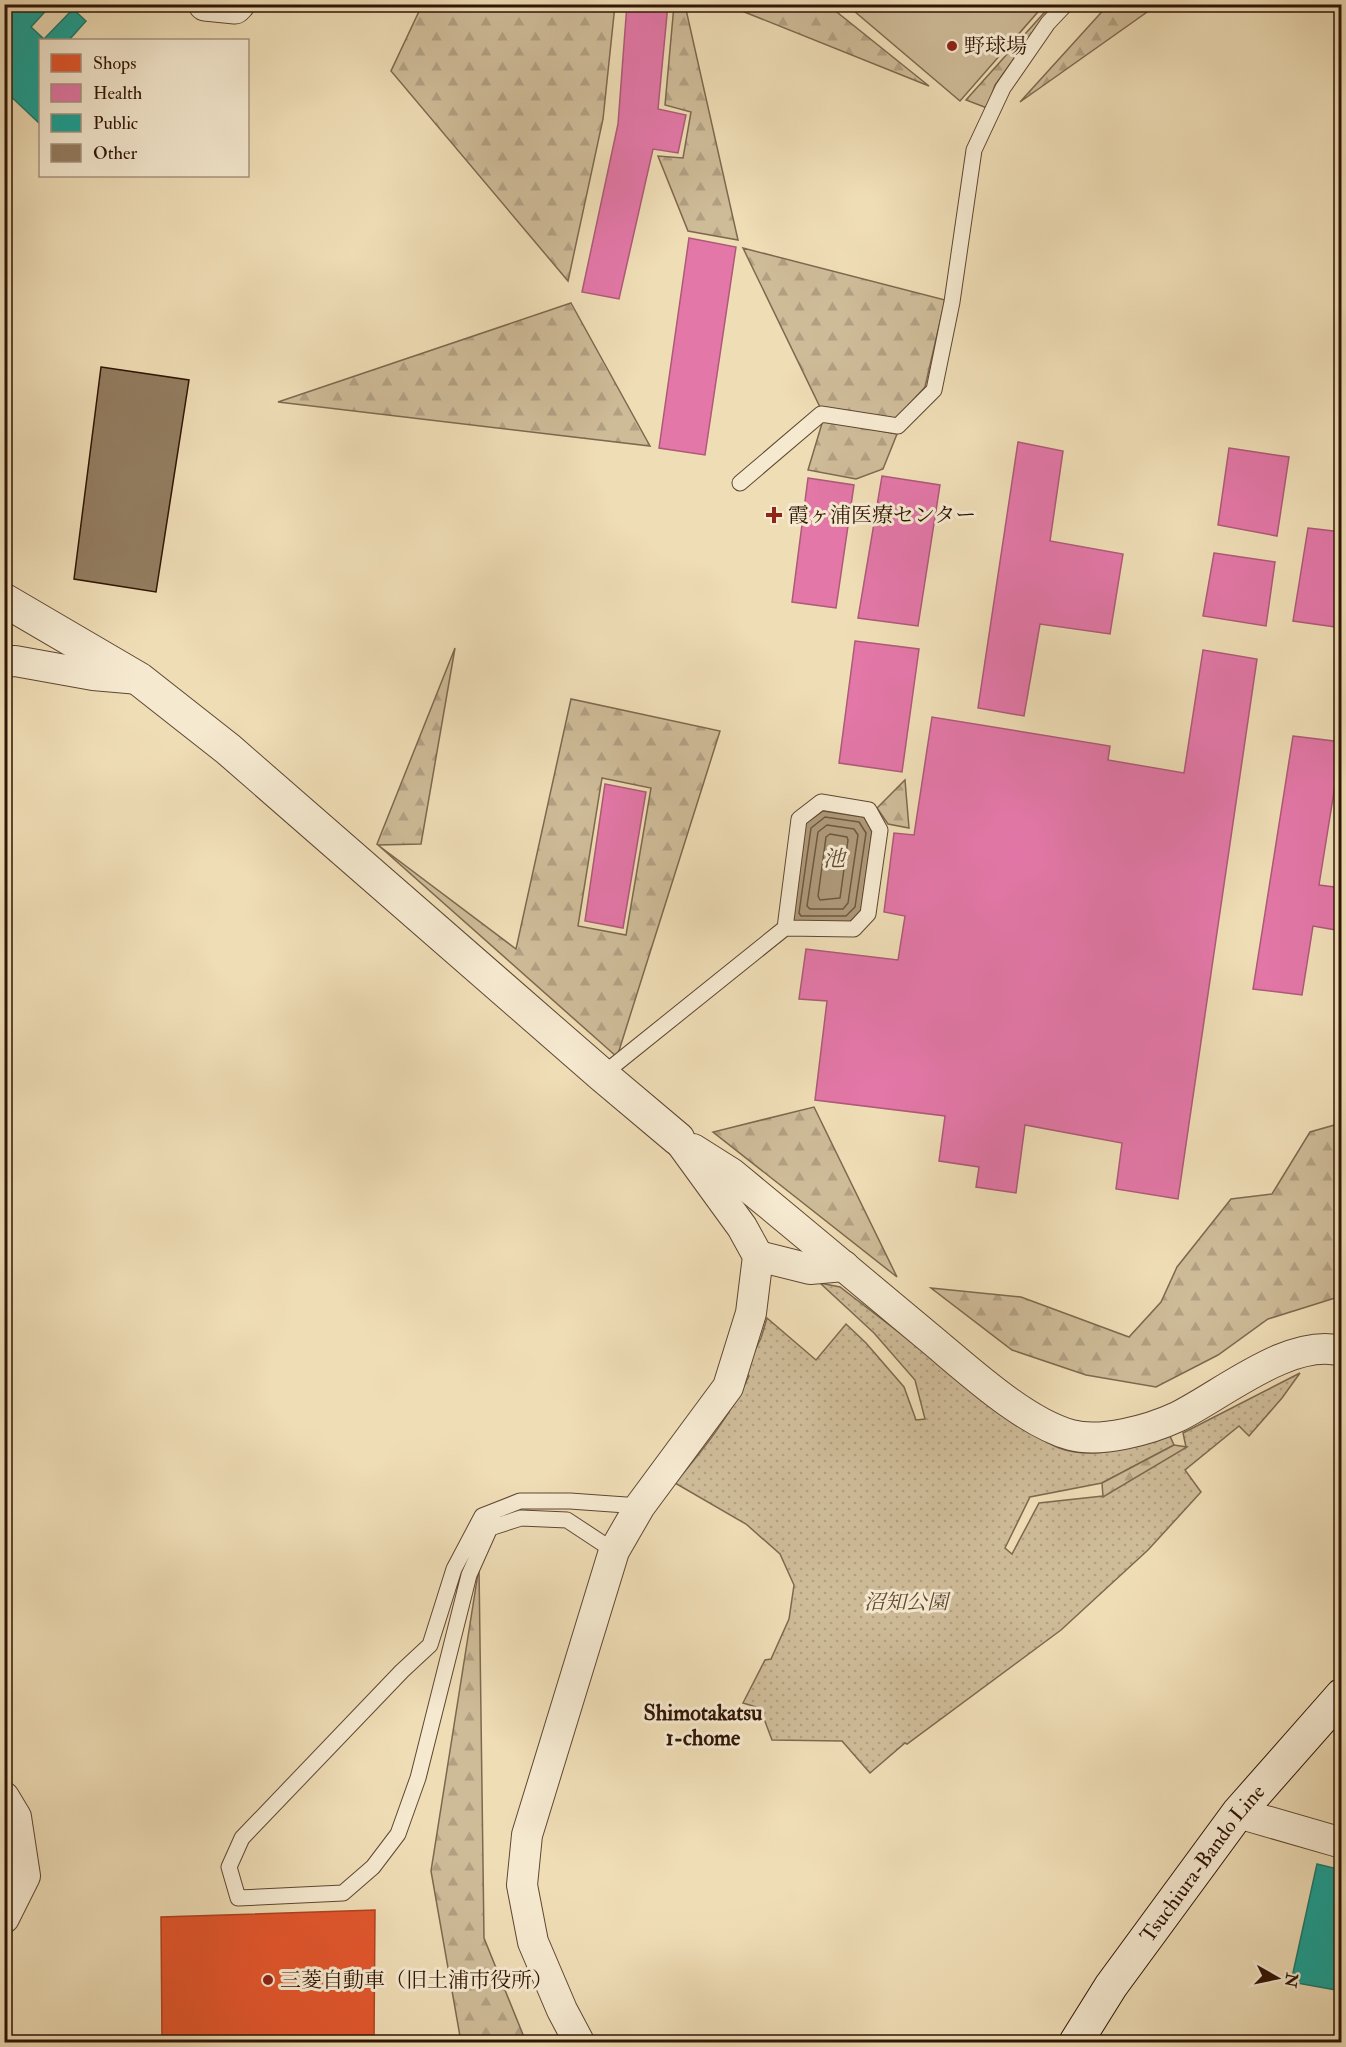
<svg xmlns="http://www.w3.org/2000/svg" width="1346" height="2047" font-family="'IM FELL Double Pica','Noto Serif JP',serif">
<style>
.grass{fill:url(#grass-dots);stroke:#7e684e;stroke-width:1.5}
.forest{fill:url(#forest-firs);stroke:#7e684e;stroke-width:1.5;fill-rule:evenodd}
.garden{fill:#cebb98;stroke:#7e684e;stroke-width:1.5}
.water{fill:#ae997a;stroke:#7b644b;stroke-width:1.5}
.shops{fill:#e4572e;stroke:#ae4322;stroke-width:1.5}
.health{fill:#e377a8;stroke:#ad5a77;stroke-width:1.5}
.public{fill:#17a398;stroke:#1e786c;stroke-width:1.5}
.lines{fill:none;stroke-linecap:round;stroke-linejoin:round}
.shore{stroke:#6e5740;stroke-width:1.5}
.building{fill:#937d61;stroke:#2f1505;stroke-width:1.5}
.service-casing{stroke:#5f4731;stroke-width:17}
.minor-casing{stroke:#5f4731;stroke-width:32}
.tertiary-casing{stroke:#5f4731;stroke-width:35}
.secondary-casing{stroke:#2f1505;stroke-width:35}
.service{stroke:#f5e9d0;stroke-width:15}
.minor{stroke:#f5e9d0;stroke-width:30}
.tertiary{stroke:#f5e9d0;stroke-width:33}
.secondary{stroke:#f5e9d0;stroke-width:33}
.poi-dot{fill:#8f2418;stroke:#f5e9d0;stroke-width:2}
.labels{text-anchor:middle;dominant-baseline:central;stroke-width:6;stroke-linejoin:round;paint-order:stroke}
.poi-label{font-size:21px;fill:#2f1505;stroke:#f5e9d0;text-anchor:start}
.park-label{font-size:21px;font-style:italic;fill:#5f4731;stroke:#f5e9d0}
.street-label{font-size:21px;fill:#2f1505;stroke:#f5e9d0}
.water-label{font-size:22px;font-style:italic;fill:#624a34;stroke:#f5e9d0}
.neighbourhood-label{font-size:22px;font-weight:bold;fill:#2f1505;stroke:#f5e9d0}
</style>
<defs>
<pattern id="grass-dots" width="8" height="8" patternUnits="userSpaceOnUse" patternTransform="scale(1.5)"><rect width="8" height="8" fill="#cebb98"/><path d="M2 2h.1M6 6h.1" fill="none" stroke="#b1a082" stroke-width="1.8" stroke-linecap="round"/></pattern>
<pattern id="forest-firs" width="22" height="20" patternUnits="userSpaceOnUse" patternTransform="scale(1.5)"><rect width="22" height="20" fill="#cebb98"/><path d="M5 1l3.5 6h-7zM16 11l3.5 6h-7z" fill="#b1a082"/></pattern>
</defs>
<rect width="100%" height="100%" fill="#efddb6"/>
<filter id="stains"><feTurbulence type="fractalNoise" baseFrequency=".00333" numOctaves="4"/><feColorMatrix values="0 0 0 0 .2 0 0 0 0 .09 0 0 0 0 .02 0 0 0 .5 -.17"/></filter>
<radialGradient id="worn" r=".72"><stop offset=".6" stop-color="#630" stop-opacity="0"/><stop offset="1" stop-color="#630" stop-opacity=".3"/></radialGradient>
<path class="grass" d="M820,1283l20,4 186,143c11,6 22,14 33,18 36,13 76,-2 110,-14l5,11 -72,38 -72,14 -25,51 7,6 27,-51 64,-7 83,-49 -3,-14 117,-60 -18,25 -33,38 -10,-10 -54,44 16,22 -53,58 -87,80 -154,114 -2,-1 -35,30 -28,-32 -70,-1 -12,-32 -17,-5 22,-43 6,-1 18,-40 5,-34 -14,-31 -34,-30 -71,-41c28,-33 55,-67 74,-107l-4,-5 16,-33 6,-20 49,42 30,-36 20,19 38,44 12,33 9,-1 -10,-39 -41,-47z"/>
<g class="forest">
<polygon points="1108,4 1157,5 1020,102 1108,5"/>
<polygon points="422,5 615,5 603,119 568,281 391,71"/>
<polygon points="674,5 685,5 738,240 688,231 658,156 683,158 691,112 665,105"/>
<polygon points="727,5 828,5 929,86"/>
<polygon points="1051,5 1056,5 1044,17 995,85 987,108 966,100"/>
<polygon points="743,248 945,300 925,387 895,420 820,407"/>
<polygon points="571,303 650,446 278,402"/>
<polygon points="823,420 897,434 883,469 856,479 808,470"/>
<path d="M455,648l-34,196 -43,1 138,104 55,-250 149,32 -103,326 -240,-213zM602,778l49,10 -25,147 -48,-9z"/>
<polygon points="905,780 909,828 888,824 877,808"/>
<polygon points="814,1107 897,1277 713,1132"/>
<polygon points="1341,1121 1341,1299 1335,1298 1268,1319 1218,1355 1156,1387 1086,1375 1012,1350 931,1288 1021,1297 1129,1337 1161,1302 1177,1267 1231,1199 1272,1194 1310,1132 1338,1124"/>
<polygon points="1174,1445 1187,1447 1103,1497 1102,1483"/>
<polygon points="479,1567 484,1938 526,2042 461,2042 431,1871"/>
</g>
<polygon class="garden" points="847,5 1044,5 960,101"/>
<polygon class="water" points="823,811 864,817 872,832 861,910 850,922 791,923 805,824"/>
<polygon class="shops" points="375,1910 374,2042 162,2042 161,1917"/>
<g class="health">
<polygon points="627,4 668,4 658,109 686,115 678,153 653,149 619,299 582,292 618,124"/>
<polygon points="689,238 736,247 705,455 659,448"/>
<polygon points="1018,442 1063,451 1050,541 1123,554 1110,634 1040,624 1024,716 978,708"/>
<polygon points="1229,448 1289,457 1277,536 1218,525"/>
<polygon points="882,476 940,485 918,626 858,618"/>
<polygon points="808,478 854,485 836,608 792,602"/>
<polygon points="1308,528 1342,532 1342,628 1293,621"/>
<polygon points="1214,553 1275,562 1266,626 1203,616"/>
<polygon points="855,641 919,649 902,772 839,763"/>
<polygon points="1203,650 1257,659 1178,1199 1116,1189 1122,1143 1025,1125 1016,1193 976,1187 979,1167 939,1161 945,1116 815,1100 827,1001 799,999 806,949 898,960 905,916 884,912 894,833 914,835 932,717 1110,746 1108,760 1184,773"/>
<polygon points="1293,736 1342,742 1319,885 1342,888 1342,931 1313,926 1302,995 1253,989"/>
<polygon points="605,784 646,792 623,928 585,921"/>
</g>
<g class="public">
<polygon points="4,4 52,4 31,27 44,39 73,9 86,21 69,40 40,40 40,124 4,90"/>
<polygon points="1317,1864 1342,1870 1342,1991 1291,1982"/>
</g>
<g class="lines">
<g class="shore">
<polygon points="825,817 859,822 866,833 855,907 846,916 801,916 799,913 811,828"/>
<polygon points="827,825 854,829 858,835 848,903 843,909 810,909 807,906 818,832"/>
<polygon points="830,834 847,837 848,840 840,898 820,900 818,896 826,837"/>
</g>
</g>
<polygon class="building" points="101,367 189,380 156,592 74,579"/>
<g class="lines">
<g class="service-casing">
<g id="service">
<polyline points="740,483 821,414 898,426 934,390 952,302 974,150 1003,88 1048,23 1066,4"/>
<polyline points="602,1075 785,928 799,819 821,802 869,810 880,830 868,914 854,929 785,928"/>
<polyline points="614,1551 567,1520 521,1518 490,1528 469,1575 418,1778 398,1834 373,1867 343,1893 238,1898 229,1867 242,1838 402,1671 430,1645 454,1569 482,1516 520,1501 570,1501 640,1506"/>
</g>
</g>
<g class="minor-casing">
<g id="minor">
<polyline points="4,662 15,661 93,675 139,679"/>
<path d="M693,1149l38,24c65,53 130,108 195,162 39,32 97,87 145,100 30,8 78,-5 106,-18 45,-22 113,-80 165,-66"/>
<polyline points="758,1256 810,1269 844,1266"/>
<polyline points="4,1797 16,1817 25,1876 4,1918"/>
<polyline points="1238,1813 1342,1843"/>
<polyline points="579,2042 562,2010 533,1942 522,1885 527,1835 614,1551 640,1506 728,1387 751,1313 758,1256 742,1227 678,1139"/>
</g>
</g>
<g class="tertiary-casing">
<g id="tertiary">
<polyline points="205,4 235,7 238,4"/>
<polyline points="4,600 139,679 228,749 602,1075 678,1139"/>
</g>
</g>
<g class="secondary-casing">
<g id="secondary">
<path id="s1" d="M1076,2042l35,-56 127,-173 104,-118"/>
</g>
</g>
<use href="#service" class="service"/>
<use href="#minor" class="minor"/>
<use href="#tertiary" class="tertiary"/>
<use href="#secondary" class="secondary"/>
</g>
<g class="poi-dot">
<circle cx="952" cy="46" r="6"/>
<path d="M771 506h6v6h6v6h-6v6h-6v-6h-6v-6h6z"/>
<circle cx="268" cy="1980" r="6"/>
</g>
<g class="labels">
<g class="poi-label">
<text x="964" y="46">野球場</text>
<text x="788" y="515">霞ヶ浦医療センター</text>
<text x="280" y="1980">三菱自動車（旧土浦市役所）</text>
</g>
<g class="park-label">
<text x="906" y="1602">沼知公園</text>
</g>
<g class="street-label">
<text stroke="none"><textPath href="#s1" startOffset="219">Tsuchiura-Bando Line</textPath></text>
</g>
<g class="water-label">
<text x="834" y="859">池</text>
</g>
<g class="neighbourhood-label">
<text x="703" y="1713">Shimotakatsu<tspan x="703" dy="25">1-chome</tspan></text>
</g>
</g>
<rect width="1346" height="2047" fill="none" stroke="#efddb6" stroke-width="24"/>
<rect x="6" y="6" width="1334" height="2035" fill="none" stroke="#2f1505" stroke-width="3"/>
<rect x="12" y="12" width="1322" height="2023" fill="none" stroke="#2f1505" stroke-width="1.5"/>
<rect x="39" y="39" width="210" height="138" fill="#f5e9d0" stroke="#a6947f" stroke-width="1.5"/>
<rect x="51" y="54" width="30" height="18" fill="#e4572e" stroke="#a6947f" stroke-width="1.5"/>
<text x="93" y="69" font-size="18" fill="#2f1505">Shops</text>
<rect x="51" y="84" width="30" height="18" fill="#e377a8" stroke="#a6947f" stroke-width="1.5"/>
<text x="93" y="99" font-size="18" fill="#2f1505">Health</text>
<rect x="51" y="114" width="30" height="18" fill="#17a398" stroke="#a6947f" stroke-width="1.5"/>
<text x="93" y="129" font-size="18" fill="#2f1505">Public</text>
<rect x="51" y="144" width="30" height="18" fill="#937d61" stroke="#a6947f" stroke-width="1.5"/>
<text x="93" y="159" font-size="18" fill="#2f1505">Other</text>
<g transform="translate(1277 1978) rotate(99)" stroke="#f5e9d0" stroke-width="4.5" paint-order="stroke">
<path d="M0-4.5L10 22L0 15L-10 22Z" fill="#2f1505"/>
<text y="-9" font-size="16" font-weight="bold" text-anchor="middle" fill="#2f1505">N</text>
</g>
<rect width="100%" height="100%" filter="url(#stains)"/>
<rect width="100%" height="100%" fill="url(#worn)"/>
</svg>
